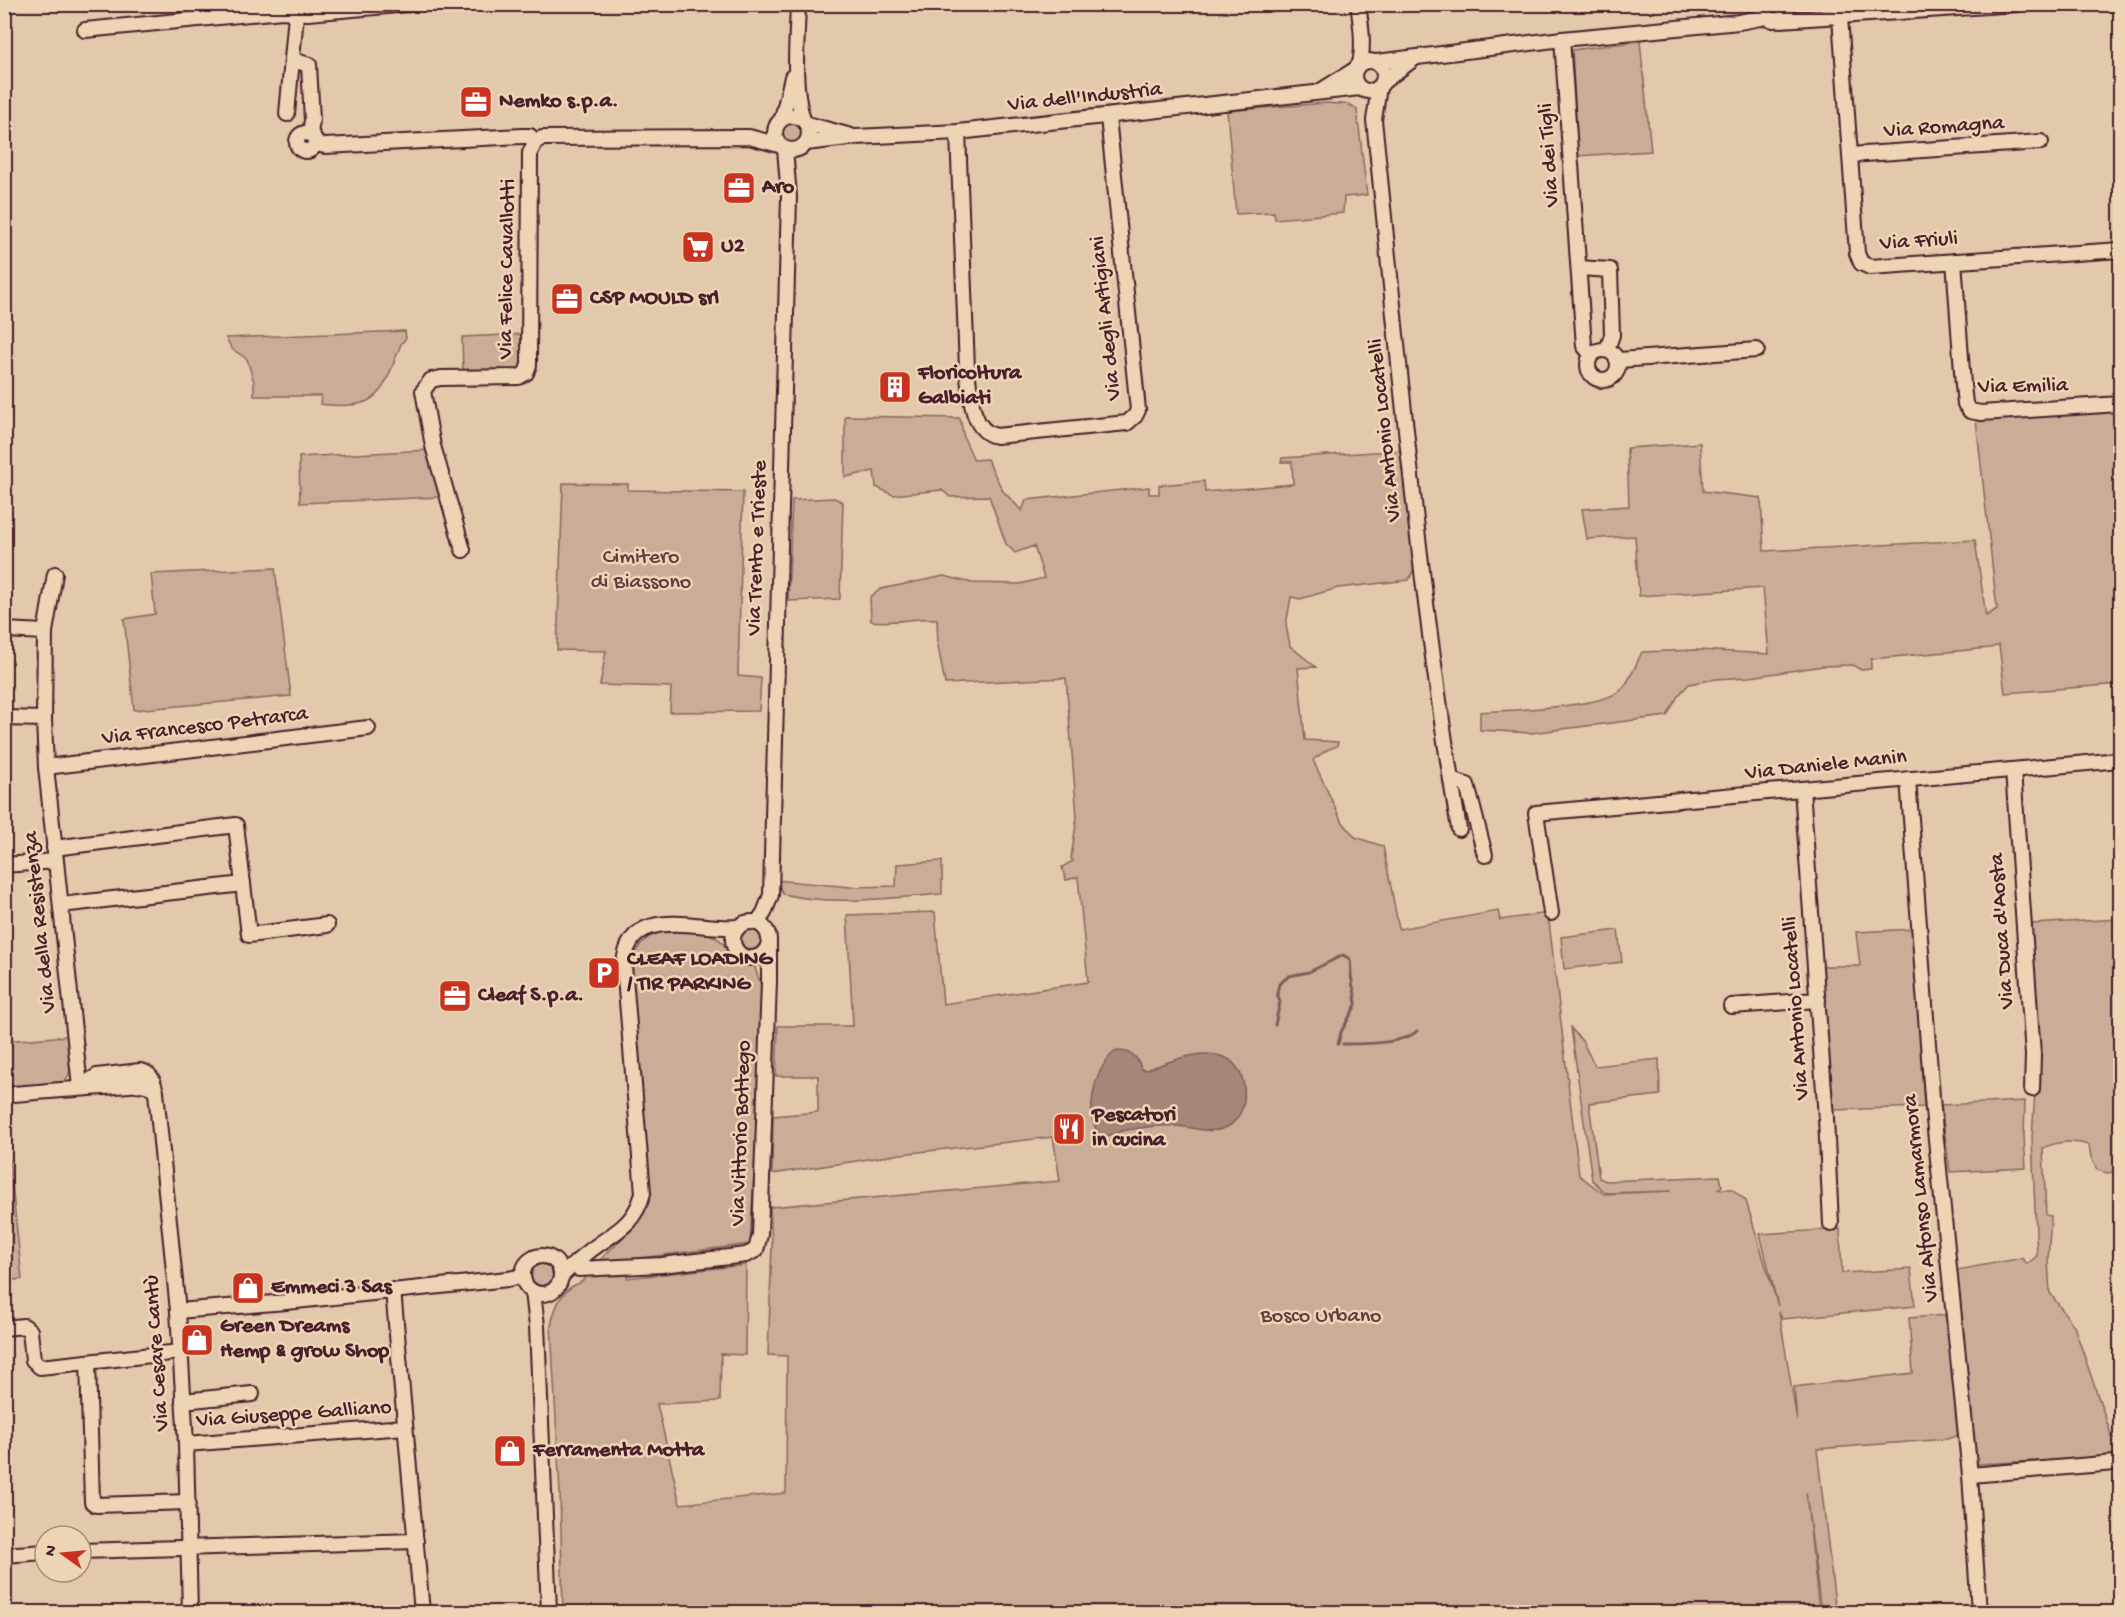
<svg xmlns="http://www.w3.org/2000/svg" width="2125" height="1617" font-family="'Gochi Hand',sans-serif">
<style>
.green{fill:#c9ad96;stroke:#8a6660;stroke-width:1.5}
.water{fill:#a58678;stroke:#815d59;stroke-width:1.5}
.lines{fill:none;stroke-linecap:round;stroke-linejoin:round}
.stream{stroke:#815d59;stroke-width:3}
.minor-casing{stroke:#4a1f2b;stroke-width:18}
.minor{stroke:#ecd4b4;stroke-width:14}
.labels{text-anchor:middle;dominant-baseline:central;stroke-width:5;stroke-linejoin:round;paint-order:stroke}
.street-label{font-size:22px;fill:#4a1f2b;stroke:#ecd4b4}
.poi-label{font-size:22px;font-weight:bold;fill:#4a1f2b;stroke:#ecd4b4;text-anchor:start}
.park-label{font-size:22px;fill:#633b40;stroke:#ecd4b4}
</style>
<rect width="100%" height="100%" fill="#e2c9ac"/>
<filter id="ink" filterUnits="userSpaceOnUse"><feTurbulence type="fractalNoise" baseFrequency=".0167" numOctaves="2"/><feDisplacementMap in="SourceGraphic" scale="12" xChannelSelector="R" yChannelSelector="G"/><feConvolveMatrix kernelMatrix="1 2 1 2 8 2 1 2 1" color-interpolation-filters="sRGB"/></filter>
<g filter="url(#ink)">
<g class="green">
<polygon points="1640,41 1651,151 1578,156 1572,50"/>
<path d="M1327,103c10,2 22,-2 30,7l10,85 -23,2 -1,16 -68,6 -1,-7 -38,2 -9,-103z"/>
<circle cx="793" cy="133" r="12"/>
<path d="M405,331l1,7 -5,6c-19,50 -21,67 -81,60l1,-8h-67v-14l-7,-23 -15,-10 -6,-11z"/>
<polygon points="525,334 524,368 519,372 463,373 462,337"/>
<path d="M2120,411v273l-115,9 -6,-48 -9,3 -119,11v10l-10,1 -8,-5 -30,1 -73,11 -34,2 -27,5 -11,12 -11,20 -136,17 -51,-3v-18c28,-2 125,-4 142,-23 9,-10 14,-25 20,-37l55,-2 72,4 -6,-66 -124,8 -4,-60 -48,3 -5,-30 47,-3 -2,-58 73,-5 3,48 58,7 3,53 211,-11 11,76 11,-7 -21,-189z"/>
<path d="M845,416l115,2 4,20 10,22 13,-1 16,32 19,20 4,-11 123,-13v7h10v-9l45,-4 1,11 88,-8 -1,-22h-11l1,-4 123,-8 12,111 -8,19 -71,8 -38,11 -9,-2 -5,28 4,21 26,21 -18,1 7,72 33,2 -1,4 -10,4 -14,10 28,60 14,17 28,9 16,83 99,-18 2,9 48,-7 31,262 25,19 67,-3 -65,2 -14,-13 -21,-152 11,13 13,25 64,-7 1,36 -71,8 10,75 7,3 114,-5 2,10 -4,3h14l14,12 32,105 -18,-72 80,-5 2,44 69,-4 4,37 -133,13 -3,-8 18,110 -3,-34 119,-14 -4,-55 37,-3 13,120 -12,4 -130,10 18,155 -5,8h-9l-15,-120 13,120h-1256l-3,-119 -9,-167c3,-15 8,-32 22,-40 5,-3 4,-1 8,-4 7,-6 12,-15 19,-22 28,-29 42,-33 50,-76l-19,-217 2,-9 7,-13 9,-8 13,-5h44l14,8 18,22 16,3 10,29 -14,250 -125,16 2,18 119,-13 -1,90 -24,-1 -1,47 -63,3 23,100 106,-11 1,-137 -19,-1 4,-110 -2,-38 290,-26 -7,-44 -152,17 -129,20 1,-58 45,-4v-36h-42l2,-50h75l-6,-111 88,-3 8,92 145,-22 -10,-105 -12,3 -4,-13 11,-6 -2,-3 6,-41 -11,-139 -121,6 -7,-38 -1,-27c-23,-2 -43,5 -66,2l-1,-24 11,-8 63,-13 28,7 48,1 24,-6 -10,-32 -19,7 -9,-9 -17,-48 -39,1 -8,-7 -49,5 -17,-8 -2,-16 -29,6z"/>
<polygon points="429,450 440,497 300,503 299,457"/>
<polygon points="563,483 628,484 628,490 743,492 738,676 761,678 759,711 670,712 671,687 600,685 606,651 557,650"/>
<polygon points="834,498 843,502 840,599 788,601 792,500"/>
<polygon points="275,568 291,696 134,710 124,619 155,614 151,574"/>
<path d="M942,861v33c-52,4 -109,12 -159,0l-7,-14 75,7 45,-1 1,-22z"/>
<path d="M2120,919v252l-13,2 -10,-3 -6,-13 -2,-12c-17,-5 -30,-4 -46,3l3,67 5,1 -3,44 2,33 24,33 38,111 8,1v19l-143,7 -20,-194 65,-12 5,6 10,-8 -5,-118 5,-77v-49l-6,-88z"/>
<circle cx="751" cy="941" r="12"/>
<polygon points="1914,929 1924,1107 1833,1110 1822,966 1860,966 1856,932"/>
<polygon points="1618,930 1622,962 1564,969 1561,937"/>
<path d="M67,1036c2,15 10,37 -5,47l-57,5v-47z"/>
<polygon points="2025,1101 2024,1137 2026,1168 1950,1172 1941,1105"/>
<polygon points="5,1117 22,1279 5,1281 4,1281"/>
<circle cx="541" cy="1276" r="12"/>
</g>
<path class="water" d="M1116,1051c14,0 21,3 25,18l4,1c23,-7 51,-21 76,-14 28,7 32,58 6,71 -16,8 -33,0 -50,-1 -16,-1 -34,1 -50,4 -9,1 -17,7 -26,6 -19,-19 -6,-71 15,-85z"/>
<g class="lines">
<g class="stream">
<polyline points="1311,971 1343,955 1350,959 1351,973"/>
<polyline points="1351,975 1353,987"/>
<polyline points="1354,989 1356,1003"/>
<polyline points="1275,1025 1280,1002 1277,993 1279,984 1289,976 1309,972"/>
<polyline points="1338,1044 1341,1032 1356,1005"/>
<path d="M1343,1044c20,0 60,0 74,-13"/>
<polyline points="1096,1139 1097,1133"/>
</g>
<g class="minor-casing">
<g id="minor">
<path d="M798,4c-1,39 -6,79 5,116"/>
<path d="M1358,4c3,20 6,40 2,60"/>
<path d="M1762,4c0,9 3,13 11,16 10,0 16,-5 15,-16"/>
<polyline points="1840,17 1857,253 1861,263 1870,267 1899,265 2120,250"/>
<polyline points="1780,20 2017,4"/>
<polyline points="85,30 282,11 308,13 409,4"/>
<polyline points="1562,39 1584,346 1591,354"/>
<polyline points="293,60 309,65 312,120 310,134"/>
<circle cx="1369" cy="76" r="15"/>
<polyline points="1377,62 1562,39 1739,22 1766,17"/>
<polyline points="1383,82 1415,58"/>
<path d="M1379,87l-5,33c25,237 45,474 85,709"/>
<polyline points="1319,92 1356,69"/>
<polyline points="287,114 297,4"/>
<circle cx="792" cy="133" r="17"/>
<polyline points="782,119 792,77"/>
<polyline points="807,124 851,136"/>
<path d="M958,132l9,237c3,21 3,62 29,67l131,-13 8,-7 3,-6 -30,-293"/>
<circle cx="306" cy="142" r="9"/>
<polyline points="806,143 856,137 958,132 1360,88"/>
<polyline points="315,144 325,146 523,136 530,136 535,142"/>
<polyline points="1850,155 2041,142"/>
<polyline points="1954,261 1963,385 1965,404 1970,411 1981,413 2120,404"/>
<polyline points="1579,268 1610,270 1612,335 1607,350"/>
<circle cx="1603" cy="365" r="15"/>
<polyline points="1619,360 1757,350"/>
<polyline points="463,550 433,446 423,391 431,380 441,378 519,377 526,373 529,365 530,153 535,142 542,138 749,137 779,145"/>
<polyline points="55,574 45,632 44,719 46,767 80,1087"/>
<polyline points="4,630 45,632"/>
<polyline points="4,718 44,719"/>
<polyline points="46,767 368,728"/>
<polyline points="2013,770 2033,1055 2032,1089"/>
<polyline points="1908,779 1933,1110 1970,1475 1979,1612"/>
<polyline points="1451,780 1467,785 1485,855"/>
<polyline points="1802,789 1826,1118 1831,1224"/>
<polyline points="54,848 236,825 249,935 327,925"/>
<polyline points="4,865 56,861"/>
<polyline points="61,905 243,884"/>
<polyline points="1551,913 1536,813 2120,760"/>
<circle cx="751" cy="940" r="18"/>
<polyline points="757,923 764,913 771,895 789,197 785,149"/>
<polyline points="1731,1006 1818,1000"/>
<path d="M80,1087l17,-11 43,-5c12,2 13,10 16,21l22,219 8,133 4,168"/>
<path d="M4,1095c46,-5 92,-7 138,-11l7,2 7,6"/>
<circle cx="542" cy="1275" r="19"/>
<polyline points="579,1269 662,1265 746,1255 756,1250 760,1235 769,982 769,942"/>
<path d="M561,1276c8,-7 16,-15 25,-22 25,-21 48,-26 57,-61l-19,-228c4,-63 75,-34 114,-38"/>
<polyline points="393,1290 422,1612"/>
<polyline points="533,1292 537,1326 549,1612"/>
<polyline points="178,1311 286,1302 508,1279 518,1277 523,1273"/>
<polyline points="4,1328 24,1326 30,1331 33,1360 40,1367 180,1352"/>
<polyline points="88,1362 92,1502 96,1505 188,1502"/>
<polyline points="183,1401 252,1394"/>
<polyline points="186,1444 405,1427"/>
<polyline points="1970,1475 2115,1463 2120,1464"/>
<polyline points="81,1551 416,1541"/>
<polyline points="4,1555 45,1552"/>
</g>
</g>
<use href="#minor" class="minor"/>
</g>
</g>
<defs>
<g id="office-square" transform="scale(1.725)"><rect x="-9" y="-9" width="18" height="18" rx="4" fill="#c8321e" stroke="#ecd4b4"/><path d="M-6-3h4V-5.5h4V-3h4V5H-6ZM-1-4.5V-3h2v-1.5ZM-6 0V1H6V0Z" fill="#fff"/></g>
<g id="supermarket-square" transform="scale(1.725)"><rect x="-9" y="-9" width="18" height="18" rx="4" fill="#c8321e" stroke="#ecd4b4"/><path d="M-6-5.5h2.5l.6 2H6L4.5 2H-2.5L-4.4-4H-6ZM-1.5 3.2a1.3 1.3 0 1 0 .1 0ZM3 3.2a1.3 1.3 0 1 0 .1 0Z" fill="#fff"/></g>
<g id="building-square" transform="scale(1.725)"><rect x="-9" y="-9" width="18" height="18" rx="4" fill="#c8321e" stroke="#ecd4b4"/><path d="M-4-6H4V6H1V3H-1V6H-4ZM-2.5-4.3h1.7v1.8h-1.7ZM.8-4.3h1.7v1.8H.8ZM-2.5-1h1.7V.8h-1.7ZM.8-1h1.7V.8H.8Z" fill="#fff"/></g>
<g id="parking-square" transform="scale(1.725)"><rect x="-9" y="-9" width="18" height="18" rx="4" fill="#c8321e" stroke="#ecd4b4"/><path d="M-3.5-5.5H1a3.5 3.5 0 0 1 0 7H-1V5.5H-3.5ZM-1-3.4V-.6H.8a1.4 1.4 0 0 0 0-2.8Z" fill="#fff"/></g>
<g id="restaurant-square" transform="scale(1.725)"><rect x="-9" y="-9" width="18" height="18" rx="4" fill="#c8321e" stroke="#ecd4b4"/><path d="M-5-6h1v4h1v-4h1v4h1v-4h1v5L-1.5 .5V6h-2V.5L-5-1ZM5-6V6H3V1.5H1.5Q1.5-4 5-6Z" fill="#fff"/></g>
<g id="shop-square" transform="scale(1.725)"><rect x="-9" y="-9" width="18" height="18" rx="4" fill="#c8321e" stroke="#ecd4b4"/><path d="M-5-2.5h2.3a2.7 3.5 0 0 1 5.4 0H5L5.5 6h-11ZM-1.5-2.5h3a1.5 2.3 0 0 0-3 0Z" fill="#fff"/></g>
</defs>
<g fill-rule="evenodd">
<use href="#office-square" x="476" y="102"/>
<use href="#office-square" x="739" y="188"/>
<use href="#supermarket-square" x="698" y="247"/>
<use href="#office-square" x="567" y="299"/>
<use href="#building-square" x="895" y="387"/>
<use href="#parking-square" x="604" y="973"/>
<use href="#office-square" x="455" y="996"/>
<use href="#restaurant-square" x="1069" y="1129"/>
<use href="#shop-square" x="248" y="1288"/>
<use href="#shop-square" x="197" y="1340"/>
<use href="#shop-square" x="510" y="1451"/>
</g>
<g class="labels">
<g class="street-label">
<text transform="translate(1085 98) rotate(-6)">Via dell'Industria</text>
<text transform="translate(1944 128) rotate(-4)">Via Romagna</text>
<text transform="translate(1550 155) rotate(-94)">Via dei Tigli</text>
<text transform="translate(1919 242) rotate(-4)">Via Friuli</text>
<text transform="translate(508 269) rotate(-89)">Via Felice Cavallotti</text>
<text transform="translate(1107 318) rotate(-96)">Via degli Artigiani</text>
<text transform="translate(2023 387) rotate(-1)">Via Emilia</text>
<text transform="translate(1386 430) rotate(-96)">Via Antonio Locatelli</text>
<text transform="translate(758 548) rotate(-88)">Via Trento e Trieste</text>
<text transform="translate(205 727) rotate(-7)">Via Francesco Petrarca</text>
<text transform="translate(1826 766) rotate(-6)">Via Daniele Manin</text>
<text transform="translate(41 922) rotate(-96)">Via della Resistenza</text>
<text transform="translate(2003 931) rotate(-94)">Via Duca d'Aosta</text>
<text transform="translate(1797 1008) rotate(-94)">Via Antonio Locatelli</text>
<text transform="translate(742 1133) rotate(-88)">Via Vittorio Bottego</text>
<text transform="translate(1922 1198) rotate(-96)">Via Alfonso Lamarmora</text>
<text transform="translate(158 1353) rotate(-94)">Via Cesare Cantù</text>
<text transform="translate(294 1415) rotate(-4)">Via Giuseppe Galliano</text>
</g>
<g class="poi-label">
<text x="499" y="102">Nemko s.p.a.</text>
<text x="762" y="188">Aro</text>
<text x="721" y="247">U2</text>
<text x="590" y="299">CSP MOULD srl</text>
<text x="918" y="374">Floricoltura<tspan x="918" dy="25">Galbiati</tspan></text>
<text x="627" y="960">CLEAF LOADING<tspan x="627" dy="25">/ TIR PARKING</tspan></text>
<text x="478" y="996">Cleaf S.p.a.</text>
<text x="1092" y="1116">Pescatori<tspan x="1092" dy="25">in cucina</tspan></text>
<text x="271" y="1288">Emmeci 3 Sas</text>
<text x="220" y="1327">Green Dreams<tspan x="220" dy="25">Hemp &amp; grow Shop</tspan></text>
<text x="533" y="1451">Ferramenta Motta</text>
</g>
<g class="park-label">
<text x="641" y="558">Cimitero<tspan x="641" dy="25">di Biassono</tspan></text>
<text x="1321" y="1317">Bosco Urbano</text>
</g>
</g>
<rect width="2125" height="1617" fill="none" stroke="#ecd4b4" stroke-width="24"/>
<rect x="12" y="12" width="2101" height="1593" fill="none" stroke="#4a1f2b" stroke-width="2" filter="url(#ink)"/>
<g transform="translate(63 1554) rotate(285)"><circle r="28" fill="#ecd4b4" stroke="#ab8c7d" stroke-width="1.5"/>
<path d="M0-4.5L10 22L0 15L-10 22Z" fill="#c8321e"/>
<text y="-9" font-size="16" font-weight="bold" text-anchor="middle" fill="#4a1f2b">N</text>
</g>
</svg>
